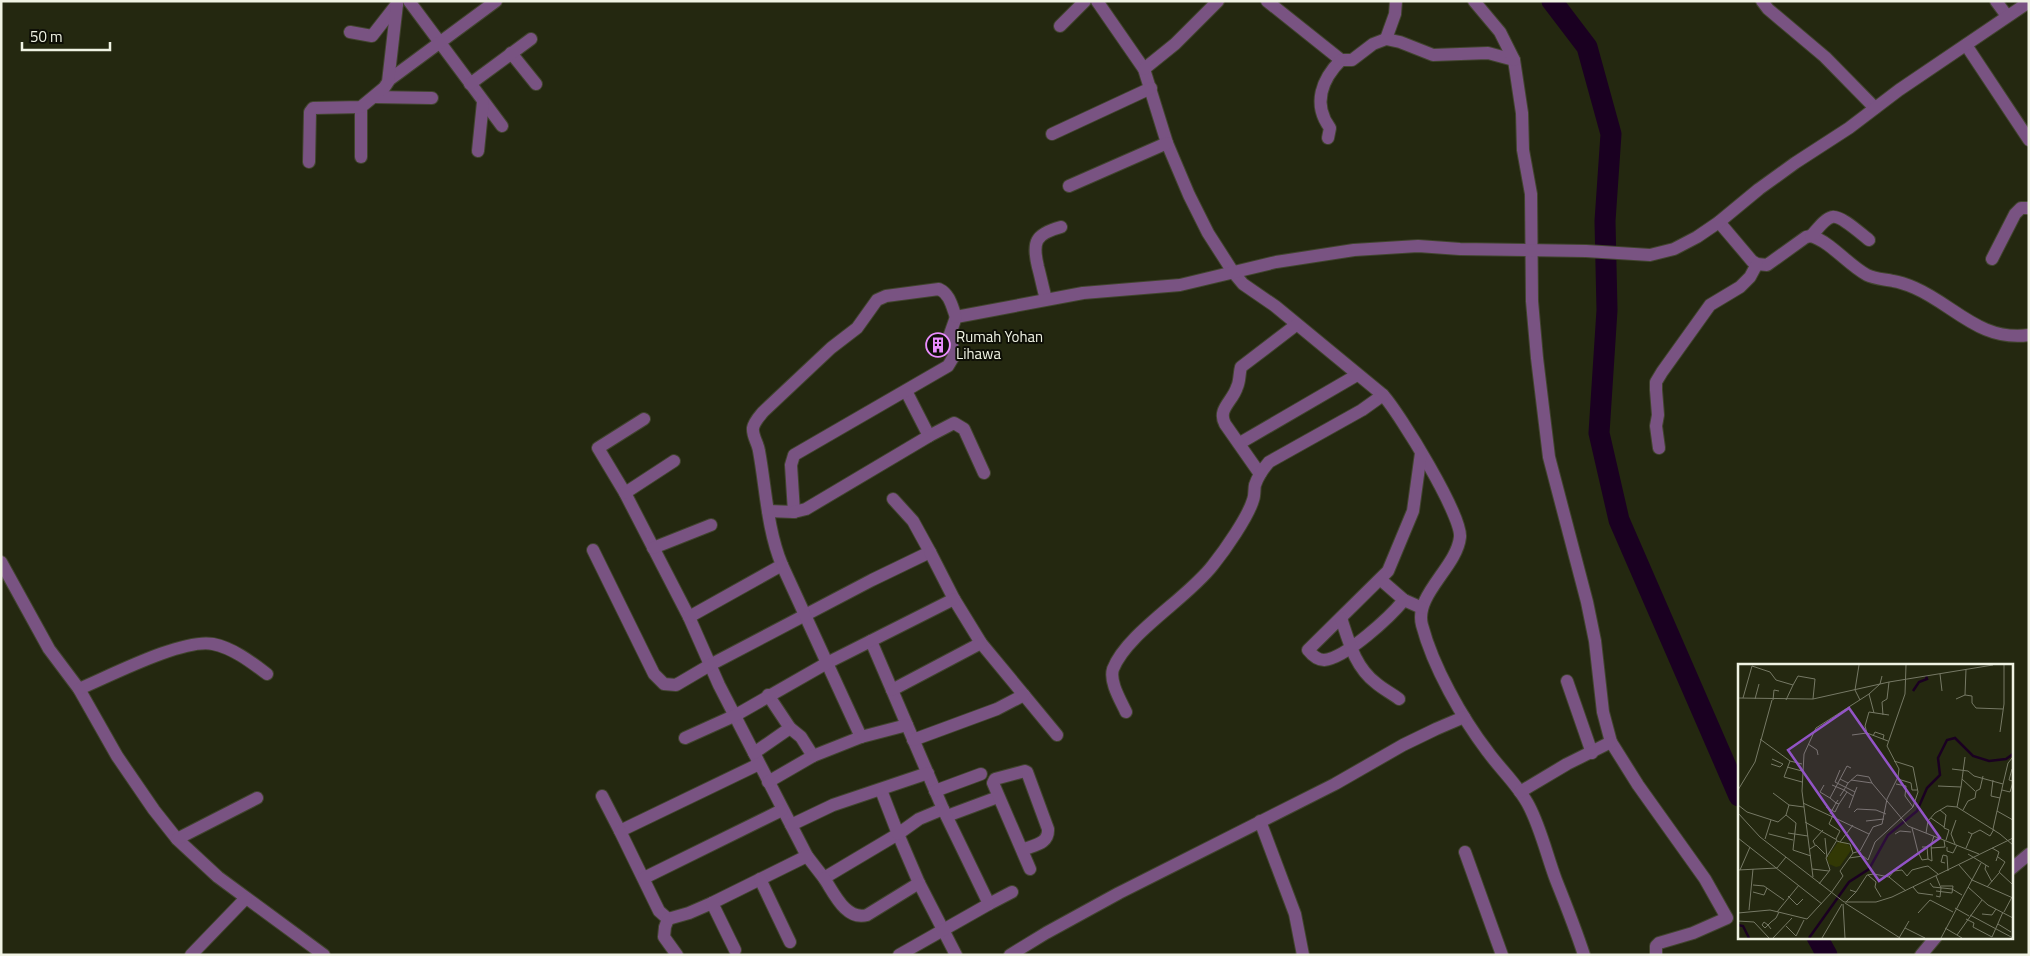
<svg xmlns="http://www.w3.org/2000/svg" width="2030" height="956" font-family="'Titillium Web',sans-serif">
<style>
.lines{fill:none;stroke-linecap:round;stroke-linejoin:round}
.river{stroke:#1a0021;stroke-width:21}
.minor-casing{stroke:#41442e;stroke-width:14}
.minor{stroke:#795382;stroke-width:12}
.labels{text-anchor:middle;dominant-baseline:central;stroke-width:4;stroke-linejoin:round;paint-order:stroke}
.poi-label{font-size:15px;fill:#f0f3e4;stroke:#0e0f06;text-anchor:start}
.inset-river{fill:none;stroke:#1a0021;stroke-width:2.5}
.inset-road{fill:none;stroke:#767965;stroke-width:1}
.view{fill:#9254c6;fill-opacity:0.15;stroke:#9254c6;stroke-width:2.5}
.inset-edge{fill:none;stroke:#f0f3e4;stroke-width:2.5}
</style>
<rect width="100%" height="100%" fill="#242810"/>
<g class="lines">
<g class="river">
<polyline points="1552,1 1587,47 1611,134 1605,221 1607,310 1599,433 1619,520 1739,796"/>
<polyline points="1817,937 1827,955"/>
</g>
<g class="minor-casing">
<g id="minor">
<polyline points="409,1 502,126"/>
<path d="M1097,1l47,68 23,74 22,52 19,38 25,39 10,12 32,22 108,89c17,19 79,120 77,142 -3,30 -46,58 -38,88 11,42 40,93 66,127 13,18 31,34 41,54 12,23 18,50 27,74 10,25 20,50 28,75"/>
<polyline points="1267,1 1341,60 1352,60 1373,44 1386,39 1400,42 1433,55 1488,53 1514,60 1522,113 1523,150 1531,194 1532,301 1537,358 1549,457 1587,602 1595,641 1603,712 1611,742 1638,785 1705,879 1727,918 1693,933 1659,943 1656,946 1656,955"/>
<polyline points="1474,1 1500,32 1514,60"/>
<polyline points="1762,1 1768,9 1825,57 1875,108"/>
<polyline points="1996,1 2007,16"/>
<polyline points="1060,26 1085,1"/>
<polyline points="350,32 372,36 397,4"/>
<polyline points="1386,39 1395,14 1396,1"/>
<polyline points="1966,45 2029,140"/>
<polyline points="511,53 536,84"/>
<polyline points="1144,69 1175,44 1218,1"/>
<polyline points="389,80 496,1"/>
<polyline points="470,84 531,39"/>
<polyline points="374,97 432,98"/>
<polyline points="1052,134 1151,88"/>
<path d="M1328,138l2,-10c-18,-24 -8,-49 11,-68"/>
<polyline points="478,151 483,102"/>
<polyline points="361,157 361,107"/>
<polyline points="309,162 310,112 313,108 361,107 384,88 388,82 397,4"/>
<polyline points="1069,186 1167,143"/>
<path d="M1719,222l33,39 5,3 10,1 39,-28 5,-1c20,6 37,29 56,39 8,4 17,4 26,6 7,1 15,4 22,7 39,17 65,54 114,47"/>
<path d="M1811,236c6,-6 13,-17 21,-19 9,-2 29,17 37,23"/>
<polyline points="1992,259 2015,214 2021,208 2029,208"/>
<path d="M1046,299c-3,-10 -5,-21 -8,-32 -6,-25 -3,-33 23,-40"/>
<polyline points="906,391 929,436"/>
<polyline points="644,419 598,448 625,493 689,617 719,685 807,856 824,878 898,834 919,883 956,955"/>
<polyline points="1240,443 1357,375"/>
<polyline points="1659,448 1656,426 1658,415 1656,390 1656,382 1662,372 1710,305 1740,287 1750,277 1757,264"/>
<path d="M1260,474l-35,-50c-8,-15 8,-23 12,-37 3,-6 2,-13 4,-20l55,-42"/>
<polyline points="625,493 674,461"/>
<polyline points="768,511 794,512 791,465 794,455 948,366 954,356 950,334 956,317 1083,293 1180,285 1276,262 1354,250 1418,246 1460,249 1586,251 1650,255 1674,249 1697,237 1719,222 1759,189 1795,163 1849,128 1899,90 2029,2"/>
<polyline points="794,512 806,509 929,436 954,423 964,429 984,473"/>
<polyline points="653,548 711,525"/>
<polyline points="593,550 654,674 664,684 676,685 710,665 872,580 930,552 913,521 893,499"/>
<polyline points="930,552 954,599 981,643 1057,735"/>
<polyline points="1,562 49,649 79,689 117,756 154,810 177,839 218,877 324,955"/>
<polyline points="1381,580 1404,600 1422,608"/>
<path d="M1404,600c-14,17 -58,58 -80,60 -7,0 -12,-5 -16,-10l80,-79 25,-60 8,-58"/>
<path d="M689,617l93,-52c-15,-36 -16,-76 -23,-114 -1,-8 -7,-15 -6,-23 1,-6 6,-11 10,-16l68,-64 26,-20 20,-28 9,-4 53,-7c11,5 13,18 17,28"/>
<path d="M1341,618c8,24 14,49 35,65 7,6 15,10 23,16"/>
<polyline points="871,641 943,809 919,819 898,834 881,790"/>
<polyline points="1567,681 1592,753"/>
<path d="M79,689c31,-13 104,-51 134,-45 20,4 38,18 54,30"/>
<polyline points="892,690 981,643"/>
<polyline points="768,695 790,728 801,737 813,756"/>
<path d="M1126,712c-5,-11 -17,-30 -13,-43 14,-36 75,-71 100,-104 12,-15 35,-48 40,-65 2,-5 1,-11 2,-15 3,-9 8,-16 14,-23l93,-52 21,-15"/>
<polyline points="861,737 827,663 954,599"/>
<polyline points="685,738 736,715 827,663 782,565"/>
<polyline points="913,740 997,709 1024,695"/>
<polyline points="754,753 790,728"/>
<polyline points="768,782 813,756 861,737 907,725"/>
<polyline points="935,791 981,774"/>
<polyline points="1520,792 1567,764 1611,742"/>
<polyline points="602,796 620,831 759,764"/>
<polyline points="947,816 998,797"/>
<polyline points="1260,821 1295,914 1303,955"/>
<polyline points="791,825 833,805 928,773"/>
<polyline points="620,831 659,911 668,919 689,913 712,903 807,856"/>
<polyline points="177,839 257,798"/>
<path d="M1022,850c12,-5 27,-6 26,-21l-21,-57 -2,-1 -30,8 -2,4 37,86"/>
<polyline points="1465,852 1502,955"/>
<polyline points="2011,869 2029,854"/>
<polyline points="644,878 782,810"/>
<path d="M824,878c10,15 22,43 43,37l52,-32"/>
<polyline points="760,879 790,942"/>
<polyline points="712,903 735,950"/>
<polyline points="989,904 1012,892"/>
<polyline points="668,919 665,927 664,937 677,955"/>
<polyline points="191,955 246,898"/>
<polyline points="899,955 989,904 943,809"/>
<polyline points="1010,955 1046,933 1119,893 1335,784 1403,745 1436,729 1464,717"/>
<polyline points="1921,955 1936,937"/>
</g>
</g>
<use href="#minor" class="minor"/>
</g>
<defs>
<g id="building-ring" transform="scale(1.25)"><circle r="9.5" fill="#0e0f06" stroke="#e98dfe" stroke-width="1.5"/><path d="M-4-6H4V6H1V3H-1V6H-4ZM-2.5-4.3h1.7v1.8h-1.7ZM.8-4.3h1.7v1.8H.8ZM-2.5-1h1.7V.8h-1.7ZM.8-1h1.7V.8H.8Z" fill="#e98dfe"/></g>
</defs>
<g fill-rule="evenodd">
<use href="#building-ring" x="938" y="345"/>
</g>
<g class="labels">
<g class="poi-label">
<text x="956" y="336">Rumah Yohan<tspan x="956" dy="17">Lihawa</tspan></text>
</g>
</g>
<g transform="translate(1738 664)">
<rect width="275" height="275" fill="#242810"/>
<path d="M100,178h8l6,7 -12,17 -4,1 -7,-3 -2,-6z" fill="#323805"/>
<path class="inset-river" d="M175,27l6,-9 8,-3 -1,-3M0,261l5,1 6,12M71,274l40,-56 20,-13 19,-34 29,-24 10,-23 13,-13 -2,-17 9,-18 8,-2 18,18 16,5 17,-2 7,-5"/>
<path class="inset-road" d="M121,1l-4,25 5,10M14,2l18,6 6,8 17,5 -7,15M202,10l2,17M55,21l5,-9 17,3 -2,20M131,30l5,19M227,31l7,1v7l4,5 27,1M0,34l75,1 76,-17 104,-17M5,34l9,-32M17,35l4,-15M218,35l9,-4 1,-26M35,36l1,-10 5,1M145,51l-1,-13 5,-3 2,-17M262,68l4,-28v-39M114,71l15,-2M135,72l2,-4 9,3 -1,4M22,75l30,22 12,3M150,77l-21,-8 -2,-7 4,-14 20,3M70,80l9,6 1,5M52,97l-6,16 18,5M156,97l19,6 5,25 -5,15M33,100l9,3 3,-3 -11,-5M49,103l15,4M214,105l16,2 6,5 29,8 -10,45M274,105l-3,11 4,1M102,106l-5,12 20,10 2,-5M102,115l8,4 9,-8 12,2 3,6M160,115l13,4 1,7h5M224,115l13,12M113,116l21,3 36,43 71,28M255,116l-2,16 9,2M265,120l5,-21 5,-6M86,121l-4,7 10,6M94,121l12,5 4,-7M200,122l23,1 -4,20M223,123l4,-30M0,126l17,-28 17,-62M264,126l8,2 3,-10M238,127l4,-2 3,-13M35,129l16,12 15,2M102,132l4,-6 9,6M100,136l-2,3 3,1 8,-12M65,139l66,31M0,141l9,7 31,10 8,-7 3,-10M88,143l9,5 4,-8M111,144l6,-16M202,146l6,5 -2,13 5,2 -3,10M225,146l5,-9 7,-3 1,-7M259,147l16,9M116,148l3,-3 19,1 10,4M0,149l22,24 84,65M92,150l6,-11 -6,-5 17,-32 4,2M48,151l10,8 -3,27 18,6M95,151l-4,9 11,7 -4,8M193,154l13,9M128,157l18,-2M67,158l32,18 -11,18 4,12 -11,14M174,164l6,24 4,8 6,-1M50,169l20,3M188,169l2,-12 7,-8 12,-7 10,1 43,27 13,11M31,170l24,6M157,170l5,-3 11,1M234,170l8,-4 10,6 4,-7M0,174l84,66M87,174l2,19M27,175l6,-19M99,177l3,1 13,-17M102,178l10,2 3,9M217,180l-4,-10 5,-14M77,181l-2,-4 10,-11M184,183h5l1,12 4,2 -1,-16 3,-9M209,183v4l6,2 4,-8M193,184l14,-1 -1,-7M228,184l6,-14 -4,-2M254,184l7,4 -3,9M72,185l6,-4 9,9M115,189l7,-2 13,-24 9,-3 5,-25 11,-22 1,-8 -12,-23 18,-52 1,-29M230,190l21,13M260,193l7,5 -6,10 13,12M111,194l14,-2 5,4 7,-18 38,-35 -8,-11 1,-10 -10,-2M207,199l-4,-1 2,-7 4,1 1,15M221,201l13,15 41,18M248,201l-1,4 7,13M74,205l17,2M0,206l39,-2 9,-11M2,206l10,-23M130,211l8,7 -1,5 6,10M198,212l5,12 -1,9 -4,-1M75,213l-11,-86 2,-37 12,-26 53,-34 11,-10 2,-8M151,213l5,-6 8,-1 5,6 5,-6 11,-3 5,-1 10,8M192,219l3,4 19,2 10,6M15,221l11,1 20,14M175,223l5,6 15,2M230,223l20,18 25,13M249,223l12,-14M198,227l16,2 1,-7h-12M15,228l11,3 3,-7M118,228l11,-17 7,-1 15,3 17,14M93,229l12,-17 -3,-5 13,-18M50,232l9,9 6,-6M106,238h32l16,-5 121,-59M108,238l10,-10 -6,-2M107,239l55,35M105,240l2,34M217,244l14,8M11,246l4,-41M39,248l22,-27M266,248l8,-15M0,249l32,-3 37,9 24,-26M180,249l12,-13 23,12M244,250l10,1 4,-6M232,251l43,23M228,255l8,4 -1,4 19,10M0,257l16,1 15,16M260,260l13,8M48,262l10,10 8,-16M167,264l20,10M207,264l17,10M33,265l-3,-4 -4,-3 -2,3 3,3 6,-6 5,-4 3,-6M219,271l25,-35M254,273l11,-25M35,274l19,-20M84,274l20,-34M161,274l10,-17M203,274l40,-75"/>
<path class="view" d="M111,44l91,130 -61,43 -91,-131z"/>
<rect width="275" height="275" class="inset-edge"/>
</g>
<rect width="2030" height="956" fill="none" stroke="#f0f3e4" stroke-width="5"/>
<path d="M22 42v8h88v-8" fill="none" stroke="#f0f3e4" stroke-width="2.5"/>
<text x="30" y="42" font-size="15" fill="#f0f3e4" stroke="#0e0f06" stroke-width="4" paint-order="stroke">50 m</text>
</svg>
